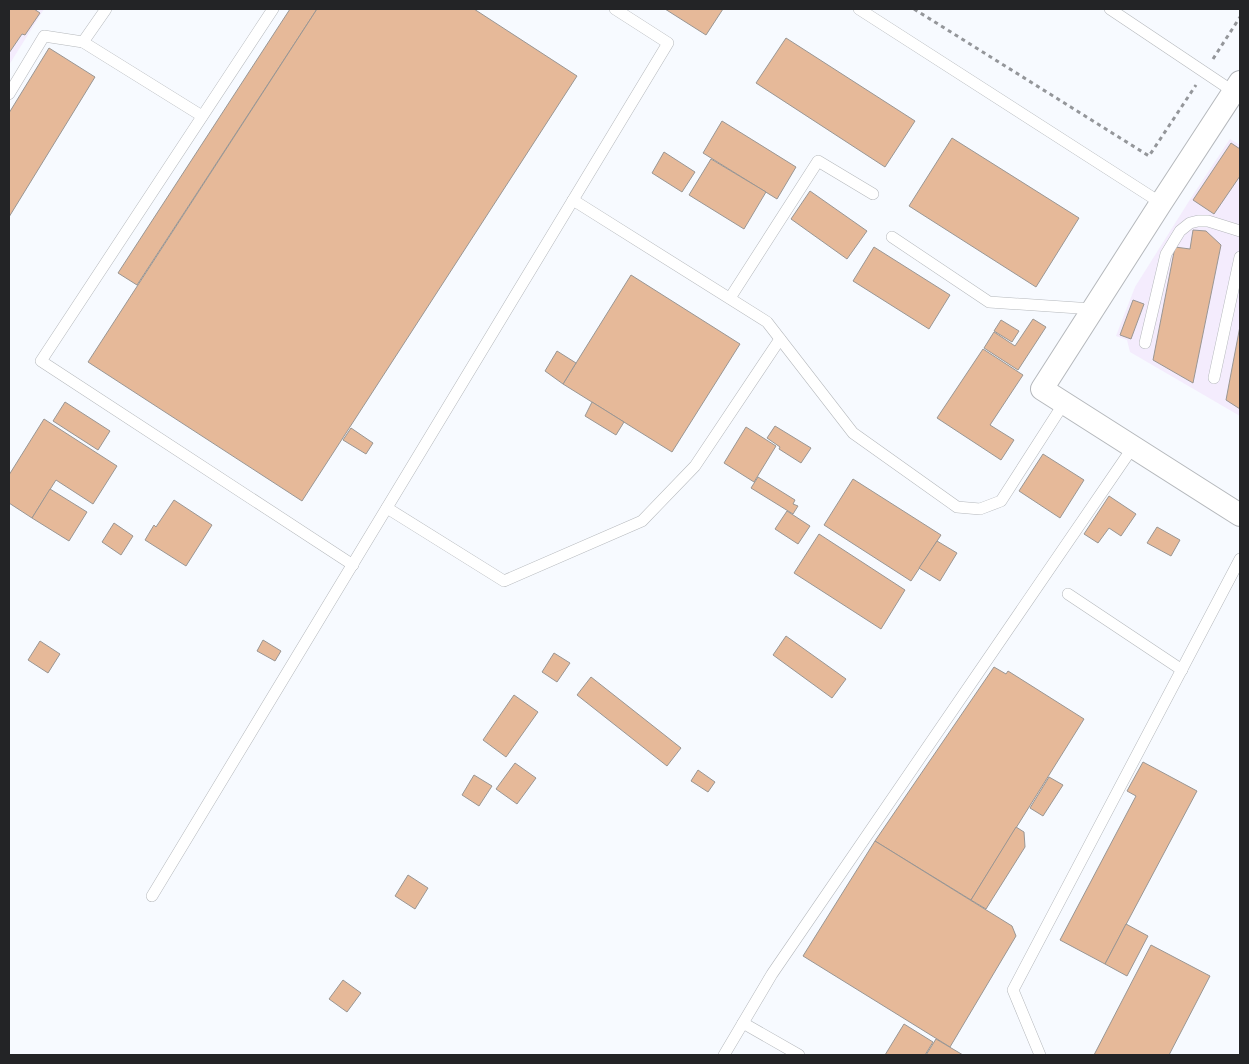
<svg xmlns="http://www.w3.org/2000/svg" width="1249" height="1064" font-family="'Crimson Pro',serif">
<style>
.industrial{fill:#f4ecfd}
.building{fill:#e6b999;stroke:#9a9693}
.lines{fill:none;stroke-linecap:round;stroke-linejoin:round}
.lane-casing{stroke:#b5b8bc;stroke-width:12}
.street-casing{stroke:#b5b8bc;stroke-width:24}
.path{stroke:#94969a;stroke-width:3;stroke-dasharray:4 4;stroke-linecap:butt}
.lane{stroke:#fff;stroke-width:11}
.street{stroke:#fff;stroke-width:22}
</style>
<rect width="100%" height="100%" fill="#f7faff"/>
<g class="industrial">
<polygon points="9,9 44,9 9,65"/>
<polygon points="1230,139 1240,145 1240,416 1130,352 1127,340 1116,336 1135,287 1191,198"/>
</g>
<g class="building">
<polygon points="9,9 34,9 40,13 25,35 22,34 9,53"/>
<polygon points="290,9 317,9 137,285 118,273"/>
<polygon points="317,9 474,9 577,76 302,501 88,362"/>
<polygon points="665,9 723,9 706,35"/>
<polygon points="786,38 915,121 885,167 756,83"/>
<polygon points="49,48 95,77 9,217 9,113"/>
<polygon points="722,121 796,167 777,199 703,153"/>
<polygon points="952,138 1079,218 1036,287 909,206"/>
<polygon points="1231,143 1240,149 1240,176 1214,214 1193,200"/>
<polygon points="664,152 695,172 682,192 652,173"/>
<polygon points="711,159 766,192 744,229 689,195"/>
<polygon points="810,191 867,231 847,259 791,219"/>
<polygon points="1193,230 1206,231 1221,245 1193,383 1153,360 1175,247 1190,249"/>
<polygon points="874,247 950,295 929,329 853,281"/>
<polygon points="631,275 740,344 672,452 563,384"/>
<polygon points="1133,300 1144,304 1131,339 1120,335"/>
<polygon points="1033,319 1046,327 1018,370 984,348 994,332 1015,346"/>
<polygon points="1001,320 1019,331 1012,342 994,331"/>
<polygon points="1240,326 1240,409 1226,400"/>
<polygon points="983,349 1023,375 990,425 1014,440 1001,460 937,418"/>
<polygon points="557,351 576,363 563,384 545,371"/>
<polygon points="65,402 110,431 98,450 53,421"/>
<polygon points="592,402 624,422 616,435 585,416"/>
<polygon points="44,419 117,466 93,504 56,480 32,518 9,503 9,475"/>
<polygon points="775,426 811,448 801,463 779,449 780,447 767,438"/>
<polygon points="746,427 776,446 754,482 724,463"/>
<polygon points="351,428 373,443 366,454 343,440"/>
<polygon points="1043,454 1084,480 1060,518 1019,491"/>
<polygon points="758,477 795,500 793,504 798,506 793,514 751,488"/>
<polygon points="853,479 941,535 911,581 824,525"/>
<polygon points="50,489 87,512 69,541 32,518"/>
<polygon points="1109,496 1136,514 1121,536 1109,528 1098,543 1084,534"/>
<polygon points="174,500 212,525 186,566 145,540 154,525 156,527"/>
<polygon points="787,511 810,526 798,544 775,529"/>
<polygon points="114,523 133,536 121,555 102,542"/>
<polygon points="1157,527 1180,540 1171,556 1147,543"/>
<polygon points="819,534 905,590 881,629 794,573"/>
<polygon points="937,541 957,553 940,581 919,568"/>
<polygon points="786,636 846,679 832,698 773,655"/>
<polygon points="263,640 281,651 275,661 257,651"/>
<polygon points="40,641 60,654 48,673 28,660"/>
<polygon points="554,653 570,663 557,682 542,672"/>
<polygon points="994,667 1006,674 1008,671 1084,719 971,900 875,841"/>
<polygon points="591,677 681,748 667,766 577,695"/>
<polygon points="514,695 538,712 506,757 483,740"/>
<polygon points="1143,762 1197,791 1105,964 1060,940 1136,796 1127,791"/>
<polygon points="515,763 536,778 517,804 496,789"/>
<polygon points="698,770 715,782 708,792 691,781"/>
<polygon points="474,775 492,786 479,806 462,795"/>
<polygon points="1049,777 1063,785 1043,816 1030,808"/>
<polygon points="1016,827 1024,832 1025,847 986,909 971,900"/>
<polygon points="875,841 1012,926 1016,936 950,1047 803,956"/>
<polygon points="408,875 428,888 415,909 395,896"/>
<polygon points="1126,924 1148,936 1127,976 1105,964"/>
<polygon points="1151,945 1210,976 1169,1055 1094,1055"/>
<polygon points="343,980 361,993 347,1012 329,999"/>
<polygon points="904,1024 933,1042 925,1055 885,1055"/>
<polygon points="936,1039 963,1055 926,1055"/>
</g>
<g class="lines">
<g class="lane-casing">
<g id="lane">
<polyline points="273,9 41,361 353,565"/>
<polyline points="859,9 1161,203"/>
<polyline points="1110,9 1234,92"/>
<polyline points="83,42 202,116"/>
<polyline points="9,94 44,36 83,42 106,9"/>
<polyline points="573,200 668,43 615,9"/>
<polyline points="892,237 989,302 1093,309"/>
<polyline points="730,298 818,161 873,194"/>
<polyline points="1145,343 1166,254 1180,231 1190,223 1198,221 1208,221 1240,231"/>
<polyline points="1214,378 1240,257"/>
<polyline points="387,508 504,581 642,521 695,466 780,339"/>
<polyline points="1068,594 1182,670"/>
<polyline points="152,896 573,200 767,322 853,433 957,507 980,509 1001,501 1064,403"/>
<polyline points="743,1023 799,1055"/>
<polyline points="724,1055 772,974 1133,447"/>
<polyline points="1040,1055 1013,990 1240,559"/>
</g>
</g>
<g class="street-casing">
<polyline id="street" points="1240,82 1161,203 1042,389 1240,515"/>
</g>
<g class="path">
<polyline points="914,9 1149,156 1196,85"/>
<polyline points="1213,59 1240,17"/>
</g>
<use href="#lane" class="lane"/>
<use href="#street" class="street"/>
</g>
<rect width="1249" height="1064" fill="none" stroke="#232426" stroke-width="20"/>
</svg>
